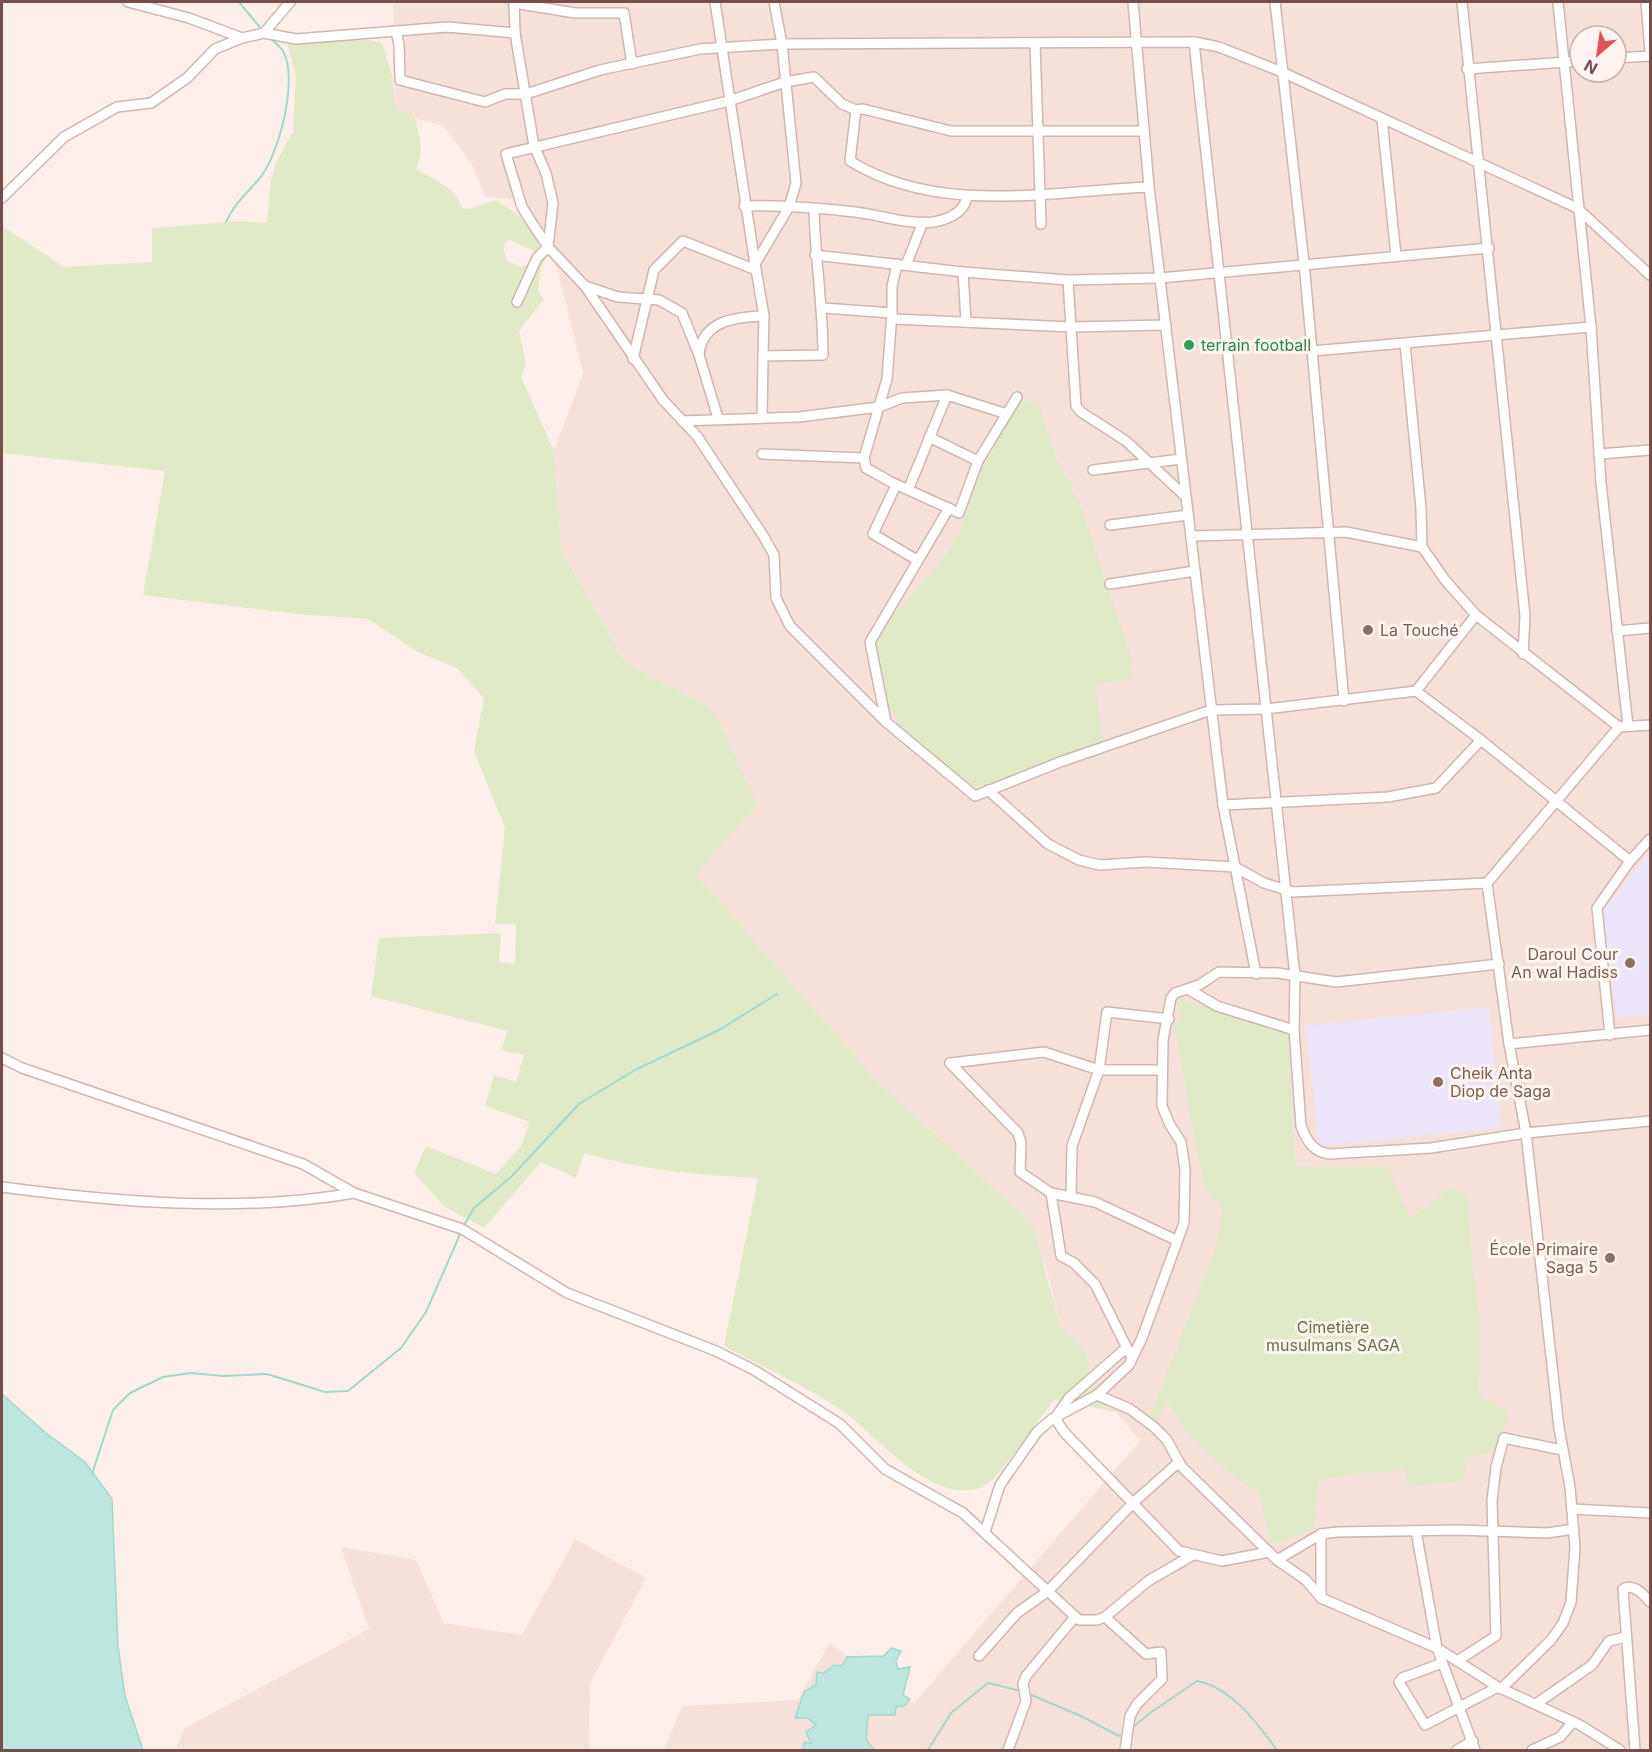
<svg xmlns="http://www.w3.org/2000/svg" width="1652" height="1752" font-family="Inter,sans-serif">
<style>
.residential{fill:#f6e1da;fill-rule:evenodd}
.education{fill:#ece5f9}
.green{fill:#e0eac7}
.water{fill:#bde6df;stroke:#a4d7cf;stroke-width:1.5}
.lines{fill:none;stroke-linecap:round;stroke-linejoin:round}
.stream{stroke:#a4d7cf;stroke-width:2}
.minor-casing{stroke:#d0b6b1;stroke-width:12}
.minor{stroke:#fff;stroke-width:9}
.leisure-dot{fill:#2e9e5b;stroke:#fff4ef;stroke-width:2}
.education-dot{fill:#8d6e63;stroke:#fff4ef;stroke-width:2}
.labels{text-anchor:middle;dominant-baseline:central;stroke-width:6;stroke-linejoin:round;paint-order:stroke}
.leisure-label{font-size:16px;fill:#27864d;stroke:#fff4ef;text-anchor:start}
.education-label{font-size:16px;fill:#785e54;stroke:#fff4ef;text-anchor:start}
.park-label{font-size:16px;fill:#617541;stroke:#fff4ef}
</style>
<rect width="100%" height="100%" fill="#fcefe9"/>
<g class="residential">
<path d="M393,2h1257v1748h-986l18,-44 116,-6 31,-57 85,60 226,-262 -24,-29 -7,-18 -17,-13 -6,-29 -26,-27 -14,-59 -22,-50 -146,-134 -182,-208 18,-164 -89,-48 -63,-112 -8,-99 29,-78 -26,-105 -43,-69 -29,-2 -13,-33 -29,-38 -35,-10 -13,-9zM1580,36h36v36h-36z"/>
<polygon points="575,1539 646,1578 590,1684 589,1750 175,1750 185,1728 369,1629 341,1547 416,1560 444,1623 522,1635"/>
</g>
<g class="education">
<polygon points="1650,851 1650,1014 1616,1017 1603,911"/>
<polygon points="1489,1007 1501,1128 1319,1146 1306,1026"/>
</g>
<g class="green">
<path d="M330,37c18,5 34,0 52,6l11,36 2,28 19,9c5,19 11,36 2,53 19,12 39,16 46,39l7,1 26,-9c16,9 45,29 44,50l-4,2 -24,-12 -6,2 -1,8 3,11 15,6 14,-7 10,-1 -5,9 -3,24 6,7 -25,32 7,32 -5,14 33,74 8,100 63,111 89,48 43,95 -61,69 182,208 146,134 10,13 26,96 26,27 6,29 17,13 7,18 -62,-12c-11,14 -57,80 -68,85 -53,27 -111,-54 -149,-78 -36,-23 -76,-41 -113,-61l34,-168c-60,-3 -117,-8 -174,-25l-8,25 -35,-16 -57,66 -39,-21 -31,-34 12,-27 70,28 25,-28 9,-24 -45,-16 9,-31 22,7 8,-27 -23,-5 7,-19 -137,-35 8,-58 122,-5 -2,29 16,2 1,-40h-21l10,-96 -31,-77 10,-53 -27,-30 -39,-16 -50,-33 -71,-5 -154,-19 22,-124 -163,-18v-227l62,41 88,-5v-34l88,-7 27,2 4,-43 5,-18 17,-30 3,-55 -9,-34z"/>
<polygon points="1021,399 1038,403 1057,459 1082,508 1130,652 1133,679 1095,685 1103,743 972,789 899,726 884,691 875,643 885,625 944,558 961,531 979,473"/>
<path d="M1176,997l111,37 9,133 91,-1 24,53 39,-32 18,7 4,69 8,54 -1,79 30,16 -11,37 -32,10 -3,23 -54,4 -6,-17 -85,10 -4,51 -43,15 -12,-52c-26,-15 -53,-39 -73,-62 -7,-9 -10,-19 -18,-28l-28,39 76,-195 7,-40 -18,-16 -32,-170 10,-2z"/>
</g>
<g class="water">
<polygon points="2,1394 46,1433 85,1462 112,1499 118,1646 125,1696 143,1750 2,1750"/>
<polygon points="891,1648 901,1651 896,1661 898,1669 910,1667 903,1695 910,1699 904,1706 896,1707 895,1715 868,1715 866,1739 874,1750 803,1750 804,1742 811,1743 806,1732 816,1725 807,1718 795,1718 804,1692 816,1685 817,1672 824,1673 834,1665 842,1666 847,1657 884,1656"/>
</g>
<g class="lines">
<g class="stream">
<polyline points="239,2 262,30"/>
<path d="M226,222c8,-18 21,-29 33,-43 20,-23 40,-101 24,-128 -3,-5 -9,-9 -13,-13"/>
<polyline points="463,1227 474,1208 512,1176 579,1104 635,1070 719,1030 777,994"/>
<polyline points="92,1474 113,1410 130,1393 163,1377 191,1373 223,1376 267,1374 325,1392 348,1391 401,1348 426,1312 461,1232"/>
<polyline points="1029,1694 1081,1716 1119,1736 1124,1734"/>
<path d="M1131,1729l19,-16 47,-32c35,7 60,42 80,69"/>
<polyline points="928,1750 951,1713 988,1683 1021,1691"/>
</g>
<g class="minor-casing">
<g id="minor">
<polyline points="128,2 189,18 242,38"/>
<polyline points="514,2 515,33 534,146 546,173 553,203 548,247 537,258 517,302"/>
<polyline points="715,2 755,264"/>
<polyline points="1133,2 1149,187 1223,805 1256,974"/>
<polyline points="1275,2 1304,263 1344,701"/>
<polyline points="1462,2 1525,616 1523,654"/>
<polyline points="1558,2 1591,327 1601,483 1628,726"/>
<polyline points="1646,2 1650,51"/>
<polyline points="514,3 575,13 624,13 632,64"/>
<polyline points="396,31 399,45 400,80 485,102 505,94 526,94 600,70 700,49 782,44 1194,42 1219,47 1282,72 1577,208 1650,275"/>
<polyline points="264,33 290,2"/>
<path d="M1194,42l101,934 -1,54 7,96c6,15 11,25 28,28l102,-6 95,-15 124,-12"/>
<polyline points="1035,43 1041,224"/>
<polyline points="1616,58 1650,56"/>
<polyline points="1467,69 1580,61"/>
<polyline points="856,110 842,104 814,77 785,82 729,101 506,154 522,207 532,223 548,247 585,286 663,400 697,436 764,537 774,555 776,598 790,626 886,722 975,796 1060,762 1211,710 1266,709 1416,691 1476,615"/>
<polyline points="1382,119 1396,256"/>
<path d="M1144,131h-193l-88,-22 -7,1 -6,51c89,55 200,30 299,26"/>
<polyline points="2,198 64,137 117,107 151,103 187,78 215,49 242,38 264,33 296,39 447,27 515,33"/>
<path d="M744,206c37,-1 75,2 111,6 26,3 53,13 79,10 15,-3 31,-9 33,-26"/>
<polyline points="815,255 963,272 1068,280 1160,278 1489,248"/>
<polyline points="906,265 923,222"/>
<polyline points="963,272 966,321"/>
<polyline points="1068,280 1076,406 1081,412 1126,441 1186,497"/>
<polyline points="585,286 618,297 659,300 682,313 699,355 718,418"/>
<polyline points="823,308 892,313 892,287 897,264"/>
<polyline points="892,313 887,379 864,458 866,468 891,482 959,513 978,461 1017,397"/>
<polyline points="893,319 1072,327 1166,325"/>
<polyline points="1405,344 1421,508 1422,547 1445,580 1476,615 1619,727 1650,725"/>
<polyline points="1312,351 1591,327"/>
<path d="M699,354c4,-34 37,-37 65,-38"/>
<polyline points="763,356 764,316 755,264 789,207 796,183 782,44 774,2"/>
<polyline points="633,359 654,270 683,241 756,270"/>
<path d="M762,418l1,-62 60,-1c0,-49 -8,-97 -9,-146"/>
<polyline points="682,421 799,417 879,407 902,398 947,395"/>
<polyline points="929,437 978,461"/>
<polyline points="762,454 864,458"/>
<polyline points="1599,454 1650,450"/>
<polyline points="1093,470 1181,459"/>
<polyline points="896,485 873,534 917,560"/>
<polyline points="908,490 947,395 1007,414"/>
<polyline points="1110,525 1188,515"/>
<polyline points="1191,536 1346,532 1422,547"/>
<polyline points="1110,584 1195,571"/>
<polyline points="1617,631 1650,628"/>
<polyline points="1416,691 1481,740 1630,861"/>
<polyline points="886,722 870,642 949,508"/>
<polyline points="988,790 1048,844 1079,860 1100,865 1145,862 1235,867 1264,883 1293,892 1487,883 1619,727"/>
<polyline points="1223,805 1388,797 1436,788 1481,740"/>
<polyline points="1487,883 1509,1044 1526,1133 1559,1428 1570,1487 1575,1548 1571,1602 1563,1623 1551,1640 1501,1689"/>
<polyline points="1188,989 1217,1006 1294,1030"/>
<polyline points="1610,1035 1597,908 1630,861 1650,839"/>
<polyline points="1509,1044 1650,1030"/>
<polyline points="2,1058 22,1068 303,1164 354,1193 462,1229 567,1293 716,1351 754,1370 840,1424 885,1469 963,1513 1079,1620 1097,1620 1105,1617 1148,1581 1193,1555"/>
<polyline points="950,1063 1018,1133 1021,1143 1020,1172 1051,1193 1095,1202 1176,1240"/>
<polyline points="950,1063 1044,1052 1099,1070 1161,1070"/>
<path d="M2,1187c114,15 238,26 352,6"/>
<polyline points="1051,1193 1061,1256 1074,1263 1095,1284 1130,1354"/>
<polyline points="1071,1196 1072,1146 1099,1070 1107,1012 1169,1019"/>
<polyline points="1126,1348 1069,1398 1055,1418 1064,1432 1179,1551 1222,1561 1269,1552"/>
<polyline points="1097,1395 1130,1409 1154,1427 1167,1440 1181,1466 1277,1560 1306,1580 1321,1598 1437,1648 1498,1687 1580,1725 1620,1750"/>
<polyline points="1572,1509 1650,1513"/>
<polyline points="1416,1531 1437,1648 1475,1750"/>
<polyline points="985,1532 1000,1485 1037,1432 1052,1419 1097,1395 1129,1365 1142,1338 1184,1223 1185,1169 1181,1142 1170,1125 1162,1106 1163,1040 1171,998 1175,993 1199,985 1219,972 1278,973 1336,982 1499,964"/>
<polyline points="1277,1560 1321,1534 1337,1532 1458,1530 1547,1533 1574,1529"/>
<polyline points="1321,1598 1321,1534"/>
<polyline points="1105,1617 1146,1654 1161,1652 1162,1679 1137,1704 1130,1716 1125,1750"/>
<polyline points="979,1656 1017,1613 1048,1591 1134,1502 1179,1462"/>
<polyline points="1457,1661 1496,1636 1492,1501 1496,1467 1504,1438 1562,1450"/>
<polyline points="1442,1663 1402,1678 1399,1682 1425,1725 1498,1687"/>
<polyline points="1536,1704 1592,1665 1609,1641 1626,1637"/>
<polyline points="1008,1750 1026,1701 1023,1684 1026,1676 1074,1618"/>
<polyline points="1457,1750 1473,1741"/>
<polyline points="1532,1750 1560,1737 1573,1722"/>
<path d="M1635,1750l-12,-161c11,-6 20,5 27,13"/>
</g>
</g>
<use href="#minor" class="minor"/>
</g>
<circle class="leisure-dot" cx="1189" cy="345" r="6"/>
<g class="education-dot">
<circle cx="1368" cy="630" r="6"/>
<circle cx="1630" cy="963" r="6"/>
<circle cx="1438" cy="1082" r="6"/>
<circle cx="1610" cy="1258" r="6"/>
</g>
<g class="labels">
<g class="leisure-label">
<text x="1201" y="345">terrain football</text>
</g>
<g class="education-label">
<text x="1380" y="630">La Touché</text>
<text x="1618" y="954" text-anchor="end">Daroul Cour<tspan x="1618" dy="18">An wal Hadiss</tspan></text>
<text x="1450" y="1073">Cheik Anta<tspan x="1450" dy="18">Diop de Saga</tspan></text>
<text x="1598" y="1249" text-anchor="end">École Primaire<tspan x="1598" dy="18">Saga 5</tspan></text>
</g>
<g class="park-label">
<text x="1333" y="1327">Cimetière<tspan x="1333" dy="18">musulmans SAGA</tspan></text>
</g>
</g>
<rect width="1652" height="1752" fill="none" stroke="#764f4d" stroke-width="6"/>
<g transform="translate(1598 54) rotate(209)"><circle r="28" fill="#fff4ef" stroke="#c8b2ae" stroke-width="1.5"/>
<path d="M0-4.5L10 22L0 15L-10 22Z" fill="#e2525d"/>
<text y="-9" font-size="16" font-weight="bold" text-anchor="middle" fill="#764f4d">N</text>
</g>
</svg>
